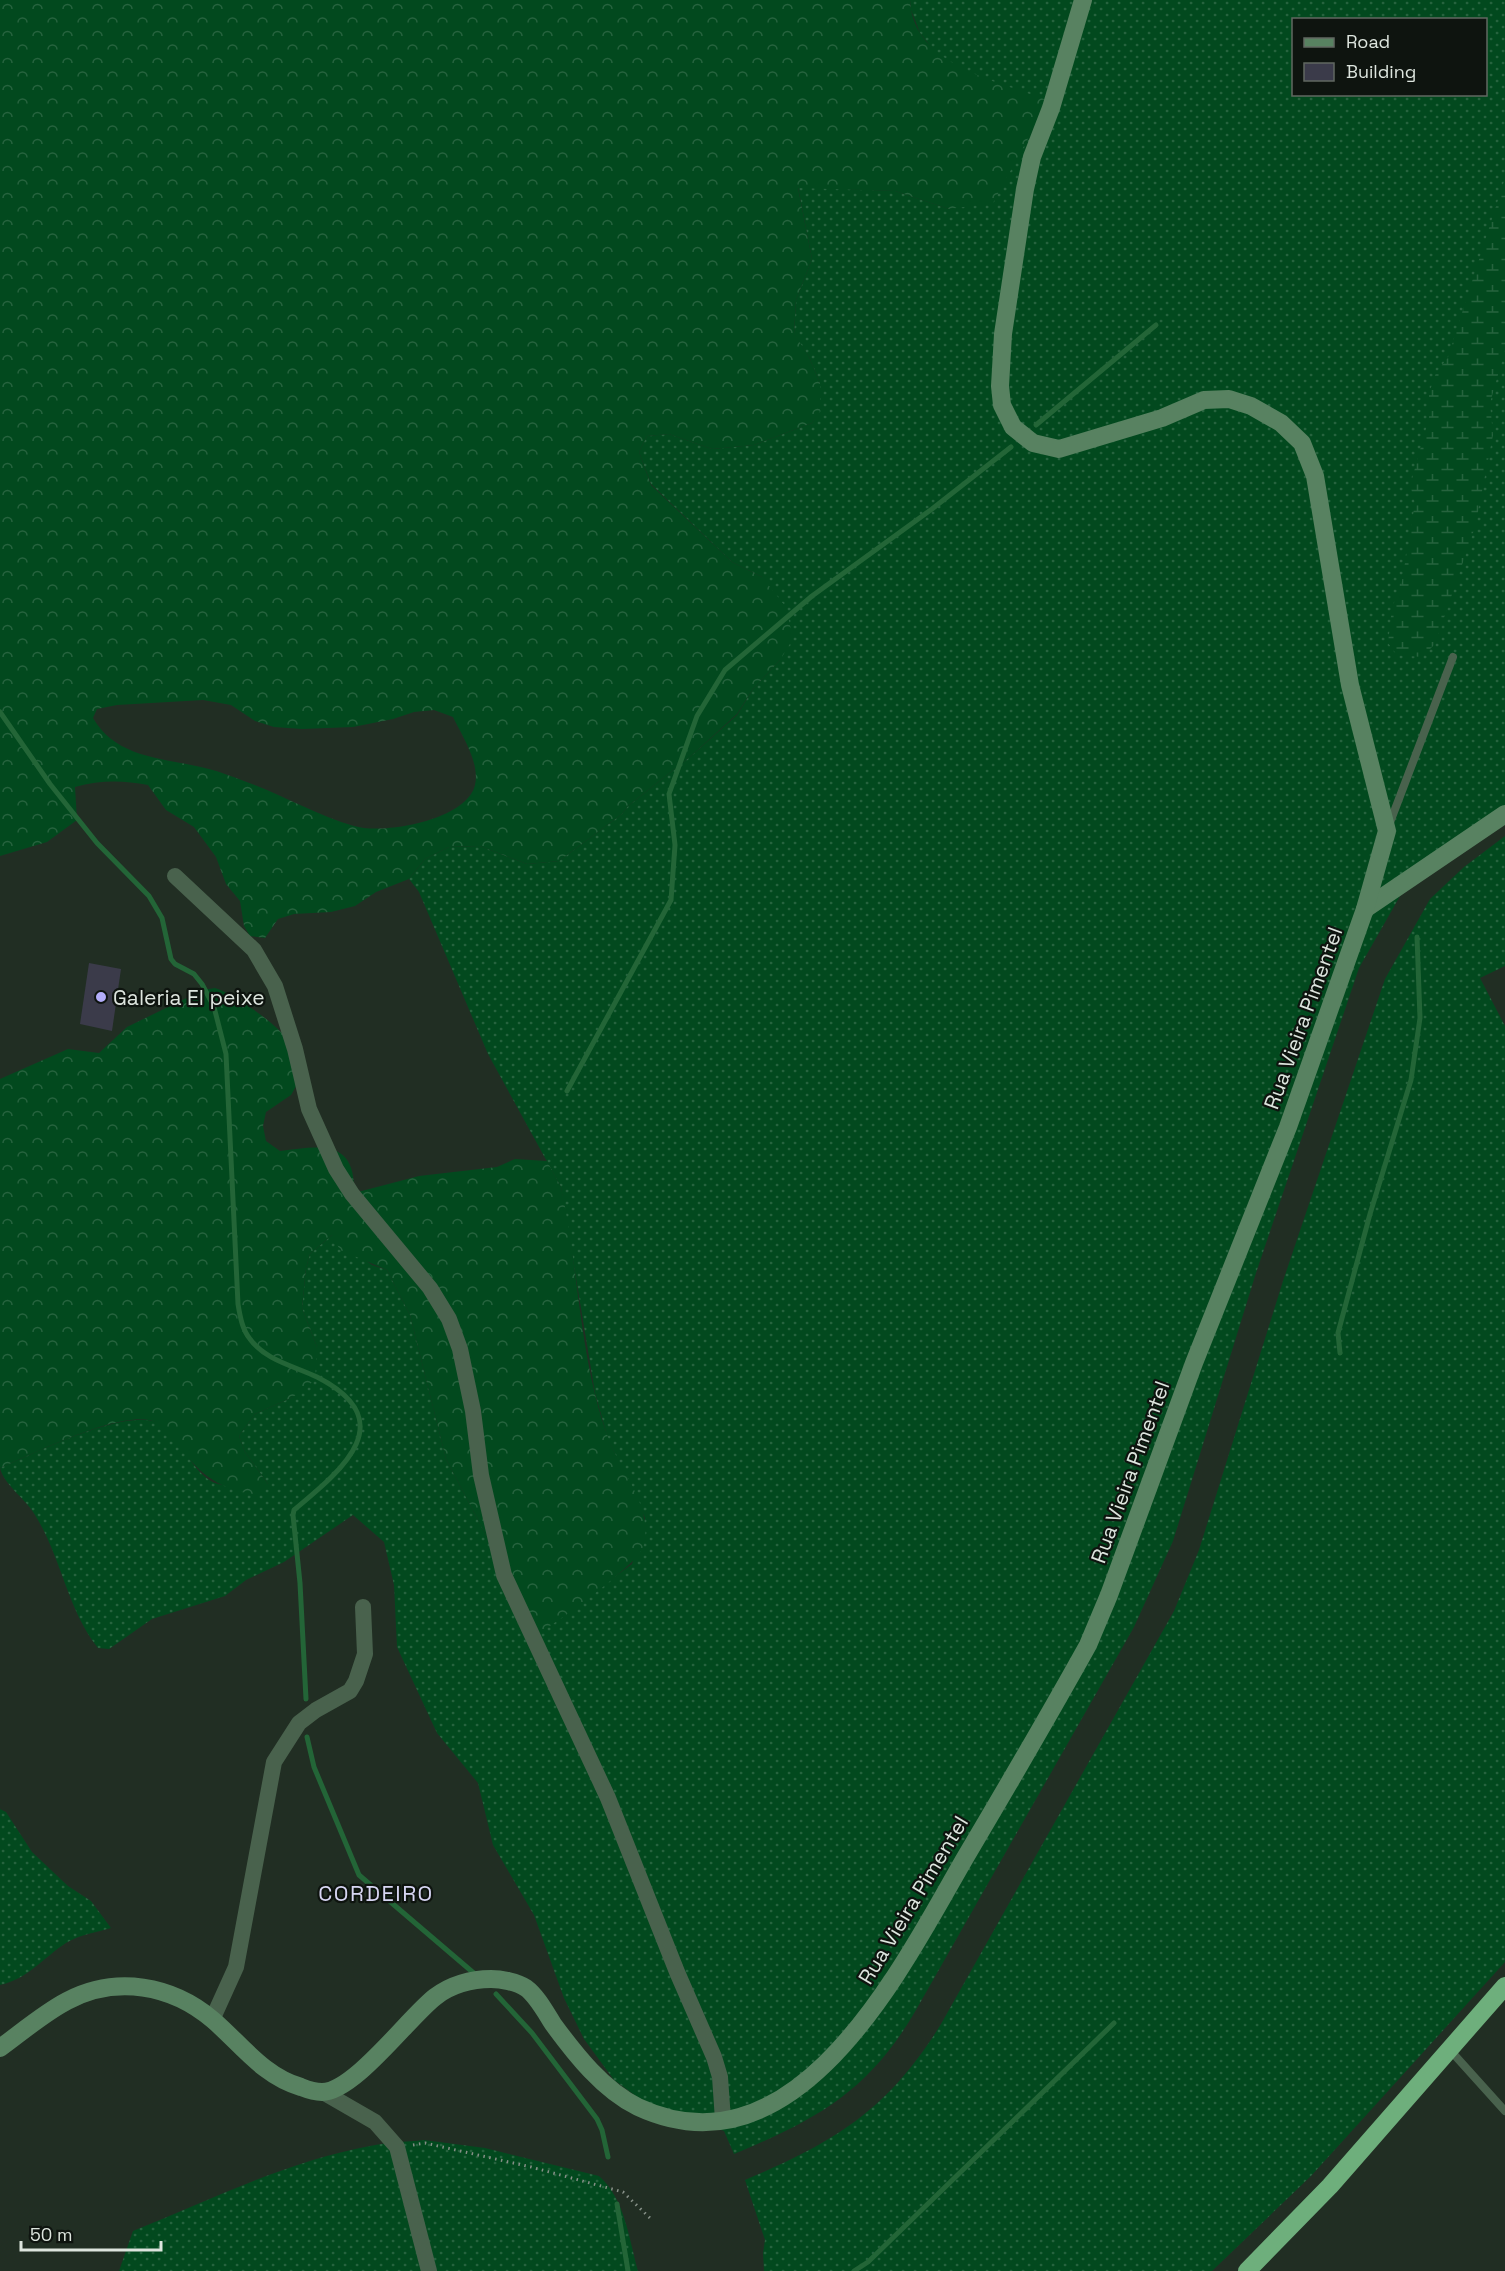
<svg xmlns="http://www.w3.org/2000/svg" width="1505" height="2271" font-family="'Space Grotesk',sans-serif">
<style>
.grass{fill:url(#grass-dots);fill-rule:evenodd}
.forest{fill:url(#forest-crowns);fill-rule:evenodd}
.wetland{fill:url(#wetland-marsh)}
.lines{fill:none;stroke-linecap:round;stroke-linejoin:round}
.stream{stroke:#236537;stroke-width:5}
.building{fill:#3b3b4a}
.path{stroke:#869087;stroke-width:3;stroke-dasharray:1.5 4.5;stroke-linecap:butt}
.lane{stroke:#49624d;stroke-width:8}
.street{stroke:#49624d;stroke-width:16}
.secondary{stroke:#588261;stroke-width:18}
.highway{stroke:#6eaf7c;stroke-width:18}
.poi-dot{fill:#b3adf9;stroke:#0e140f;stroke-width:2}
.labels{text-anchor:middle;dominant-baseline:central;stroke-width:4.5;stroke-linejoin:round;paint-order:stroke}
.poi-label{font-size:21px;fill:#dde5de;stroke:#0e140f;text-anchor:start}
.street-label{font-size:21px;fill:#dde5de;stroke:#0e140f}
.neighbourhood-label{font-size:22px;letter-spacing:1.5px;fill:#d7d6f3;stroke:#0e140f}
</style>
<defs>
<pattern id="grass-dots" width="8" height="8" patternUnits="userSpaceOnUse" patternTransform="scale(1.5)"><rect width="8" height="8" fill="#02491e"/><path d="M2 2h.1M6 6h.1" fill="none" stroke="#26633e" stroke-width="1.8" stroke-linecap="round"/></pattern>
<pattern id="forest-crowns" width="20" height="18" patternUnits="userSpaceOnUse" patternTransform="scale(1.5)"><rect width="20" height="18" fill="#02491e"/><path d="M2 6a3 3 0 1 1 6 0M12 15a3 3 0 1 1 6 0" fill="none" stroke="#26633e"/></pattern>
<pattern id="wetland-marsh" width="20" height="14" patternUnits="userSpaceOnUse" patternTransform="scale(1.5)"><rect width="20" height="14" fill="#02491e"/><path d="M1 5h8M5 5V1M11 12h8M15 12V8" fill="none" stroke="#26633e"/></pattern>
</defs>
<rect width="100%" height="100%" fill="#212e23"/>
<g class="grass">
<path d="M910,0h595v812l-97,70 -49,86 -103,305 -83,268 -39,86 -218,383c-47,81 -98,109 -182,144l-10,-23 -80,-29 -30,-22 -30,-41 -20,-41 -30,-83 -41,-70 -15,-62 -41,-50 -40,-86 -3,-62 -10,-43 -31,-27 -69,47 -38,18 -21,16 -73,23 -43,30 -11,-1c-31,-39 -37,-92 -63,-133 -9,-16 -31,-30 -35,-47 35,-15 116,-56 153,-47 25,6 38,56 65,63 14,4 35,0 50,0l-23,-32 -6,-16 16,-22 38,-17 24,-50 -15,-39 4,-40 4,-14 22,-19 40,30 15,5 23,45 36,144 52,99 88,40 46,-34 13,-46 -37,-79 -13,-46 -34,-206 -73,-133 -69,-162 -10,-13 16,-20 24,-12 31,-1 47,18 32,-3 63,-47 6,-8 63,-50 46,-41 16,-26 27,-29 -18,-83 -30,-15 -81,-78 -12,-32 8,-16 22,-2 43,15 42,-4 58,-22 7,-12 1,-28 -11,-26 -15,-23 2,-34 16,-41 -14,-72 97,4 54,18 67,-50 20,-35 -102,-73 -14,-18 -9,-23zM1294,20h192v74h-192z"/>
<path d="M1505,836v130l-25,12 25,48v936l-194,214 -99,95h-448l-1,-18 2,-13 -20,-60c90,-38 143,-70 196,-156l233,-413 25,-61 84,-269 102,-302 45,-80 34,-32z"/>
<path d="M0,1809l6,3 26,40 36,34 23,15 20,27c-14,4 -32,7 -45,15 -22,14 -38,36 -66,42z"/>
<path d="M424,2140l61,8 114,28c26,23 30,63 39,95h-519l14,-40c77,-31 155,-70 237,-85 17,-4 36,-4 54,-6z"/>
</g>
<g class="forest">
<path d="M0,0h910c3,65 85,80 134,99l-8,25 -43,79 -44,6 -54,-18 -97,-3 14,71 -16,41 -2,33 15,24 11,26v28l-8,12 -58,22 -42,4 -43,-15 -22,2 -8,16 12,33 81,77 30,15 24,30 7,32 -13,21 -27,29 -16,25 -46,42 -63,50 -6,8 -63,47 -32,3 -47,-18 -31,1 -24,12 -16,20 -33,13 -21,14 -24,6 -37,2 -16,5 -13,19 -15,-2 -6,-10 -4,-25 -14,-17 -10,-27 -22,-30 -28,-17 -18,-25c-26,-5 -48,-5 -73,2l2,33 -30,22 -47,14zM203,700l28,5 24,16 19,6 28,2 51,-2 40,-8 21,-7 20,-2 19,7c9,19 27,45 22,68 -8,35 -92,50 -121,41 -38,-11 -73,-32 -110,-45 -11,-4 -23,-9 -35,-12 -41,-11 -92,-9 -116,-51l4,-9 20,-4z"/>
<path d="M215,988c18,5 72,42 78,60 4,10 4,23 6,33l-8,14 -25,17 -3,14 3,15 14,10c39,-5 76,-13 74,42l65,-17 78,-9 18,-8 32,2 14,26c18,82 18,171 47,250 12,35 47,71 35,110 -5,18 -92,80 -112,91l-33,-80 -52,-99 -36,-144 -23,-45 -47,-20 -8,-15 -22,19 -4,14 -4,40 15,39 -2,33 -22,17 -38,17 -16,22 6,16 23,32 -9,11c-39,-6 -55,-17 -80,-48 -6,-9 -14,-22 -26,-26 -33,-11 -120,33 -153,47v-389l68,-30 31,4 28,-26 76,-37z"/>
</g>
<polygon class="wetland" points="1505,178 1505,350 1490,403 1493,435 1475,527 1435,644 1422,657 1397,655 1388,643 1392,608 1402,581 1415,503 1410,486 1429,418 1429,393 1436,373 1448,357"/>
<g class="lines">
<g class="stream">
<polyline points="1036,425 1156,325"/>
<path d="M0,712l50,72 47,59 52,53 13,22 9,41 4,5 19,10 8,10 12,23 12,47 12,250c2,12 4,25 12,35 15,21 44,27 67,38 86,44 25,93 -23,133l-1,5 7,68 6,116"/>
<polyline points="567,1091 671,900 675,845 669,794 697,716 725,670 812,596 932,509 1011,447"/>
<polyline points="1340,1353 1338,1333 1370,1214 1411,1080 1420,1018 1417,937"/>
<polyline points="307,1737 314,1767 359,1875 476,1975"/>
<polyline points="496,1994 532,2033 597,2119 602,2130 608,2157"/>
<polyline points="617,2204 628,2271"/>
<polyline points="854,2271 868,2262 1114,2023"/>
</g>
</g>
<polygon class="building" points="89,963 121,969 112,1031 80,1024"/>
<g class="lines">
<polyline class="path" points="413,2145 425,2143 531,2167 623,2192 652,2220"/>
<g class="lane">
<polyline points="1389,825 1453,657"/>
<polyline points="1450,2050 1505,2111"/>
</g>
<g class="street">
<polyline points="175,876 254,950 275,986 295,1049 309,1109 336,1169 352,1194 430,1288 449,1319 460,1349 473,1411 481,1475 504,1575 608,1798 677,1972 714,2057 720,2077 723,2120"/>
<polyline points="212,2020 236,1967 274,1762 299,1723 316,1710 350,1691 356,1681 365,1654 363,1607"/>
<polyline points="323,2092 375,2122 397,2147 429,2271"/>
</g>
<g class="secondary">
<polyline points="1365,909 1505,814"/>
<path d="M0,2048c22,-16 44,-35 67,-47 49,-26 105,-16 146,19 28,24 50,56 88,67 5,2 15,5 21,5 32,0 87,-75 113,-95 15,-12 36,-18 56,-18 10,0 26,3 35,9 11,8 20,25 27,36 22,30 50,66 85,83 159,74 264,-140 327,-249 42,-71 83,-141 123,-213l21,-50 85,-232 94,-236 77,-218 22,-78 -37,-146 -35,-209 -13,-33 -21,-20 -30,-17 -22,-7 -25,1 -42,18 -103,31 -26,-6 -20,-16 -11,-22 -2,-19 3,-52 22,-145 7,-32 19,-49 32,-108"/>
</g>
<polyline class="highway" points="1247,2271 1330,2186 1505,1986"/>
</g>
<circle class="poi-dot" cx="101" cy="997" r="6"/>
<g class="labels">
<g class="poi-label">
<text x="113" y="997">Galeria El peixe</text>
</g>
<g class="street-label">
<text transform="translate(1303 1018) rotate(-70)">Rua Vieira Pimentel</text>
<text transform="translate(1130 1472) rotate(-70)">Rua Vieira Pimentel</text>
<text transform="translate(913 1900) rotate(-59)">Rua Vieira Pimentel</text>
</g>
<g class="neighbourhood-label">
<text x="376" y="1893">CORDEIRO</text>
</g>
</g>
<rect x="1292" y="18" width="195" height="78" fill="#0e140f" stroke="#616862" stroke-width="1.5"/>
<rect x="1304" y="38" width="30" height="9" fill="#588261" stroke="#616862" stroke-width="1.5"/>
<text x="1346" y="48" font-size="18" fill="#dde5de">Road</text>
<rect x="1304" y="63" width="30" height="18" fill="#3b3b4a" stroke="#616862" stroke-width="1.5"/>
<text x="1346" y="78" font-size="18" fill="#dde5de">Building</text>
<path d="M21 2241v9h140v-9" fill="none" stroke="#dde5de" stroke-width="3"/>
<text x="30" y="2241" font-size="18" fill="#dde5de" stroke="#0e140f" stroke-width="4.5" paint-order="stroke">50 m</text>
</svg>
